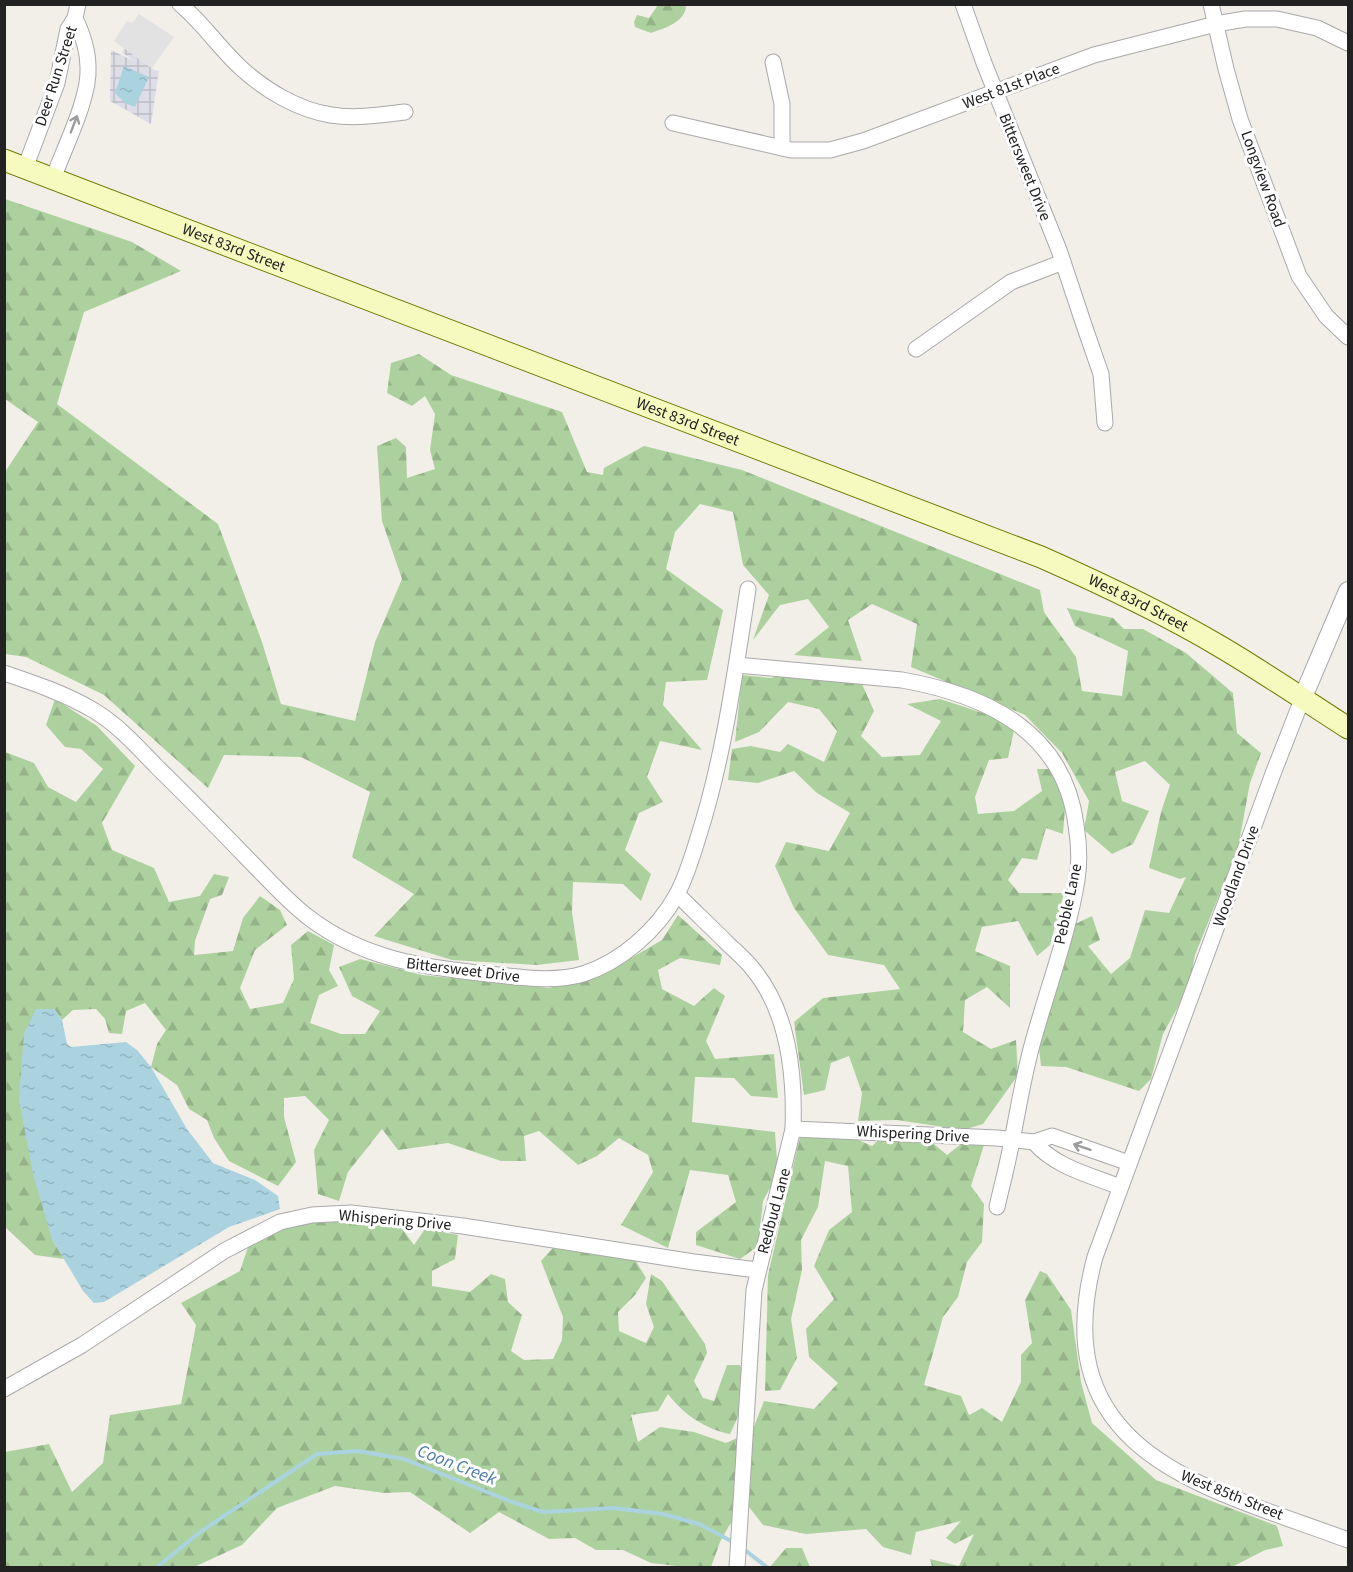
<svg xmlns="http://www.w3.org/2000/svg" width="1353" height="1572" font-family="'Source Sans 3',sans-serif">
<style>
.forest{fill:url(#forest-firs)}
.parking{fill:#e2e2e2}
.plaza{fill:url(#plaza-grid)}
.water{fill:url(#water-ripples)}
.lines{fill:none;stroke-linecap:round;stroke-linejoin:round}
.stream{stroke:#aad3df;stroke-width:4}
.minor-casing{stroke:#a9a9a9;stroke-width:17}
.tertiary-casing{stroke:#a9a9a9;stroke-width:20}
.secondary-casing{stroke:#707d05;stroke-width:23}
.minor{stroke:#fff;stroke-width:15}
.tertiary{stroke:#fff;stroke-width:18}
.secondary{stroke:#f7fabf;stroke-width:21}
.oneway{stroke:#9c9c9c}
.labels{text-anchor:middle;dominant-baseline:central;stroke-width:6;stroke-linejoin:round;paint-order:stroke}
.street-label{font-size:16px;fill:#222;stroke:#fff}
.water-label{font-size:18px;font-style:italic;fill:#4a7aab;stroke:#fff}
</style>
<defs>
<pattern id="forest-firs" width="22" height="20" patternUnits="userSpaceOnUse" patternTransform="scale(1.5)"><rect width="22" height="20" fill="#add19e"/><path d="M5 1l3.5 6h-7zM16 11l3.5 6h-7z" fill="#95b388"/></pattern>
<pattern id="plaza-grid" width="8" height="8" patternUnits="userSpaceOnUse" patternTransform="scale(1.5)"><rect width="8" height="8" fill="#dddde8"/><path d="M0 4h8M4 0v8" fill="none" stroke="#bdbdc7"/></pattern>
<pattern id="water-ripples" width="26" height="14" patternUnits="userSpaceOnUse" patternTransform="scale(1.5)"><rect width="26" height="14" fill="#aad3df"/><path d="M2 4q2-2 4 0t4 0M15 11q2-2 4 0t4 0" fill="none" stroke="#92b5bf"/></pattern>
</defs>
<rect width="100%" height="100%" fill="#f2efe9"/>
<g class="forest">
<path d="M658,5h28c0,17 -21,23 -35,28l-16,-6 -1,-5 3,-7 12,3z"/>
<polygon points="5,199 132,242 181,271 84,312 57,404 218,524 262,642 281,704 355,721 375,642 402,579 382,521 377,446 396,438 406,447 407,478 435,469 430,450 435,414 425,396 412,406 387,393 391,363 419,354 451,375 562,412 587,472 603,475 604,468 644,446 742,470 1040,590 1044,612 1076,657 1082,691 1122,696 1128,651 1075,626 1067,608 1113,618 1124,629 1143,629 1186,653 1233,693 1237,733 1261,753 1250,783 1238,848 1195,955 1189,987 1163,1034 1151,1079 1139,1091 1066,1067 1041,1066 1038,1038 1073,925 1092,916 1100,940 1088,946 1111,974 1130,958 1145,910 1169,913 1186,877 1180,879 1149,868 1161,812 1170,785 1145,761 1115,772 1122,801 1149,811 1133,844 1112,854 1084,830 1089,801 1062,753 1025,715 911,667 917,624 872,604 848,620 862,661 794,655 829,627 808,599 780,605 753,640 769,595 743,565 733,512 700,504 675,532 666,569 723,610 707,680 666,682 663,705 702,750 660,741 647,777 663,802 639,813 625,850 651,874 641,901 623,884 573,882 572,912 579,960 537,965 452,960 374,936 414,894 352,857 370,792 301,757 224,755 208,788 104,695 26,657 5,654 5,472 38,422 5,399"/>
<polygon points="785,673 862,684 874,711 861,736 882,757 920,755 941,721 907,704 940,699 989,715 1014,730 1008,758 989,760 975,797 978,814 1014,811 1042,791 1037,769 1054,769 1065,808 1063,834 1046,828 1037,860 1022,858 1008,880 1019,893 1064,893 1050,945 1037,956 1018,921 982,927 975,951 1010,966 1010,1008 987,987 965,1000 963,1032 991,1049 1016,1040 1018,1075 983,1124 963,1130 897,1120 858,1121 862,1093 849,1056 831,1063 825,1090 804,1095 794,1022 823,998 900,989 884,965 828,955 794,908 775,866 786,842 829,851 850,813 817,793 794,771 758,783 728,780 732,749 751,746 780,752 788,744 824,762 837,731 819,709 788,702 759,732 735,742 742,675 771,678"/>
<polygon points="55,699 97,726 135,766 102,823 112,850 154,868 169,902 200,896 214,874 229,877 222,895 210,899 195,941 194,955 233,951 243,918 260,896 280,910 287,925 255,950 240,988 250,1009 283,1003 294,979 291,945 308,931 334,945 329,970 338,986 319,995 310,1023 341,1034 365,1034 380,1011 352,996 339,967 360,959 422,975 549,988 604,974 662,940 678,915 722,955 720,965 680,958 658,970 662,989 694,1006 714,988 725,996 706,1041 715,1059 774,1054 778,1098 751,1096 734,1078 695,1077 692,1122 775,1132 778,1173 763,1201 758,1246 740,1259 696,1245 696,1232 736,1202 728,1175 690,1170 668,1248 621,1225 653,1172 648,1155 619,1138 597,1156 578,1165 539,1131 524,1136 526,1161 501,1161 448,1143 398,1150 382,1129 348,1172 339,1201 318,1194 314,1150 329,1120 305,1096 284,1098 284,1117 296,1162 278,1186 229,1161 214,1138 207,1120 189,1109 177,1085 151,1067 157,1044 166,1030 145,1003 126,1011 122,1034 109,1033 105,1019 96,1009 73,1010 62,1020 54,1009 52,1239 64,1259 35,1255 5,1227 5,752 34,763 48,787 76,802 103,769 81,749 65,747 46,725"/>
<polygon points="800,1137 856,1139 872,1146 881,1138 934,1144 947,1155 965,1141 984,1145 971,1186 984,1204 982,1242 967,1262 958,1297 943,1317 924,1385 961,1396 969,1415 982,1408 1002,1422 1021,1382 1021,1355 1032,1343 1025,1300 1040,1271 1047,1274 1071,1310 1081,1382 1092,1423 1156,1480 1277,1526 1283,1546 1265,1550 1232,1567 932,1567 930,1559 959,1566 974,1534 955,1544 946,1538 961,1521 916,1532 911,1555 883,1547 866,1529 806,1534 763,1525 749,1507 753,1429 764,1401 814,1409 838,1383 809,1357 806,1329 834,1299 814,1266 829,1230 852,1212 848,1166 825,1161 818,1207 801,1240 802,1270 791,1319 797,1358 780,1390 765,1391 768,1275"/>
<path d="M365,1220l36,7 13,18 11,-16 33,6 -3,24 -23,12v15l38,6 21,-18 14,5 3,23 14,13 -11,36 13,9 29,-1 9,-19 1,-23 -22,-56 13,-14 80,11 12,20 -11,17 -17,17 1,19 27,12 8,-16 -8,-23 5,-30 11,7 43,63 2,9 -13,28 9,17 11,3 13,-36h13c10,25 1,46 -10,69 -25,-5 -47,-20 -62,-40l-10,17 -27,4 7,27 22,-15 34,5 32,11 11,-5 5,8 -4,69 -9,11 -9,16 -9,25h-26l-34,-4 -28,-13h-27l-21,-12 -26,1 -50,-27 -29,21 -60,-41 -26,1 -49,-7 -58,22 -35,37 -48,22 -189,1v-116l44,-8 23,48 31,-29 7,-48 71,-11 15,-79 -15,-22 59,-32 9,-27 40,-18 31,-5z"/>
<polygon points="786,1548 802,1548 810,1567 770,1567"/>
</g>
<polygon class="parking" points="139,14 174,37 152,68 114,41 127,21 132,23"/>
<polygon class="plaza" points="124,48 154,70 159,71 151,124 110,101 111,50 134,61 122,52"/>
<g class="water">
<polygon points="124,66 149,77 135,107 125,103 115,93"/>
<polygon points="36,1009 54,1009 62,1020 67,1044 71,1047 126,1042 137,1050 151,1067 187,1129 213,1163 255,1180 278,1196 280,1209 229,1227 104,1302 94,1303 83,1291 52,1239 33,1174 19,1100 24,1034"/>
</g>
<g class="lines">
<g class="stream">
<polyline points="741,1547 768,1568"/>
<polyline points="156,1568 200,1532 317,1454 358,1451 404,1459 512,1502 543,1512 614,1508 663,1514 699,1524 735,1543"/>
</g>
<g class="minor-casing">
<g id="minor">
<path d="M180,4c23,19 39,44 61,64 24,22 57,42 90,47 24,4 50,0 74,-3"/>
<polyline points="963,4 984,63 1059,250 1085,328 1101,374 1105,423"/>
<polyline points="1211,4 1226,69 1240,119 1299,276 1326,316 1348,337"/>
<polyline points="773,62 782,104 782,148"/>
<polyline points="673,123 791,150 830,150 863,141 1094,55 1216,24 1245,19 1277,19 1317,28 1348,43"/>
<polyline points="25,168 57,83 68,29 75,18 78,4"/>
<path d="M53,179c11,-31 37,-81 35,-112 0,-17 -6,-34 -13,-49"/>
<polyline points="916,349 1011,282 1063,262"/>
<path d="M737,665l165,15c84,15 162,51 174,145 3,18 4,36 1,55 -8,51 -29,108 -43,158 -10,34 -15,68 -22,102 -4,23 -10,45 -15,67"/>
<path d="M4,673c30,10 62,21 89,37 24,14 44,36 63,56 31,30 61,61 91,92 20,20 39,42 61,59 55,42 113,50 180,57 31,3 65,9 95,0 38,-12 74,-44 93,-78 10,-18 16,-39 22,-58 26,-81 37,-165 50,-249"/>
<path d="M1303,697l-29,74 -179,486c-53,197 110,230 253,283"/>
<path d="M677,894c16,16 33,32 49,48 9,9 19,17 26,26 37,44 43,106 41,161l-39,161 -17,278"/>
<polyline points="793,1129 997,1138 1034,1142 1052,1136 1129,1163"/>
<path d="M1034,1142c21,25 56,33 86,45"/>
<polyline points="4,1389 82,1345 224,1251 280,1222 312,1215 351,1213 378,1216 463,1226 694,1262 757,1270"/>
</g>
</g>
<g class="tertiary-casing">
<polyline id="tertiary" points="1303,697 1348,591"/>
</g>
<g class="secondary-casing">
<g id="secondary">
<path id="s1" d="M4,160l1037,397c61,27 123,56 180,90 44,26 85,54 127,81"/>
</g>
</g>
<use href="#minor" class="minor"/>
<use href="#tertiary" class="tertiary"/>
<use href="#secondary" class="secondary"/>
</g>
<defs><path id="oneway-shaft" d="M-6 0H5M1.5-3L5.5 0L1.5 3" fill="none" stroke-width="1.6" stroke-linecap="round" stroke-linejoin="round" transform="scale(1.5)"/></defs>
<g class="oneway">
<use href="#oneway-shaft" transform="translate(74 124) rotate(-69)"/>
<use href="#oneway-shaft" transform="translate(1082 1147) rotate(-161)"/>
</g>
<g class="labels">
<g class="street-label">
<text transform="translate(56 76) rotate(-72)">Deer Run Street</text>
<text transform="translate(1011 86) rotate(-21)">West 81st Place</text>
<text transform="translate(1025 167) rotate(68)">Bittersweet Drive</text>
<text transform="translate(1263 179) rotate(70)">Longview Road</text>
<text stroke="none"><textPath href="#s1" startOffset="246">West 83rd Street</textPath></text>
<text stroke="none"><textPath href="#s1" startOffset="732">West 83rd Street</textPath></text>
<text stroke="none"><textPath href="#s1" startOffset="1218">West 83rd Street</textPath></text>
<text transform="translate(1236 876) rotate(-70)">Woodland Drive</text>
<text transform="translate(1068 904) rotate(-78)">Pebble Lane</text>
<text transform="translate(463 970) rotate(7)">Bittersweet Drive</text>
<text transform="translate(913 1134) rotate(3)">Whispering Drive</text>
<text transform="translate(774 1211) rotate(-75)">Redbud Lane</text>
<text transform="translate(395 1220) rotate(5)">Whispering Drive</text>
<text transform="translate(1232 1495) rotate(22)">West 85th Street</text>
</g>
<g class="water-label">
<text transform="translate(457 1465) rotate(21)">Coon Creek</text>
</g>
</g>
<rect width="1353" height="1572" fill="none" stroke="#222222" stroke-width="12"/>
</svg>
